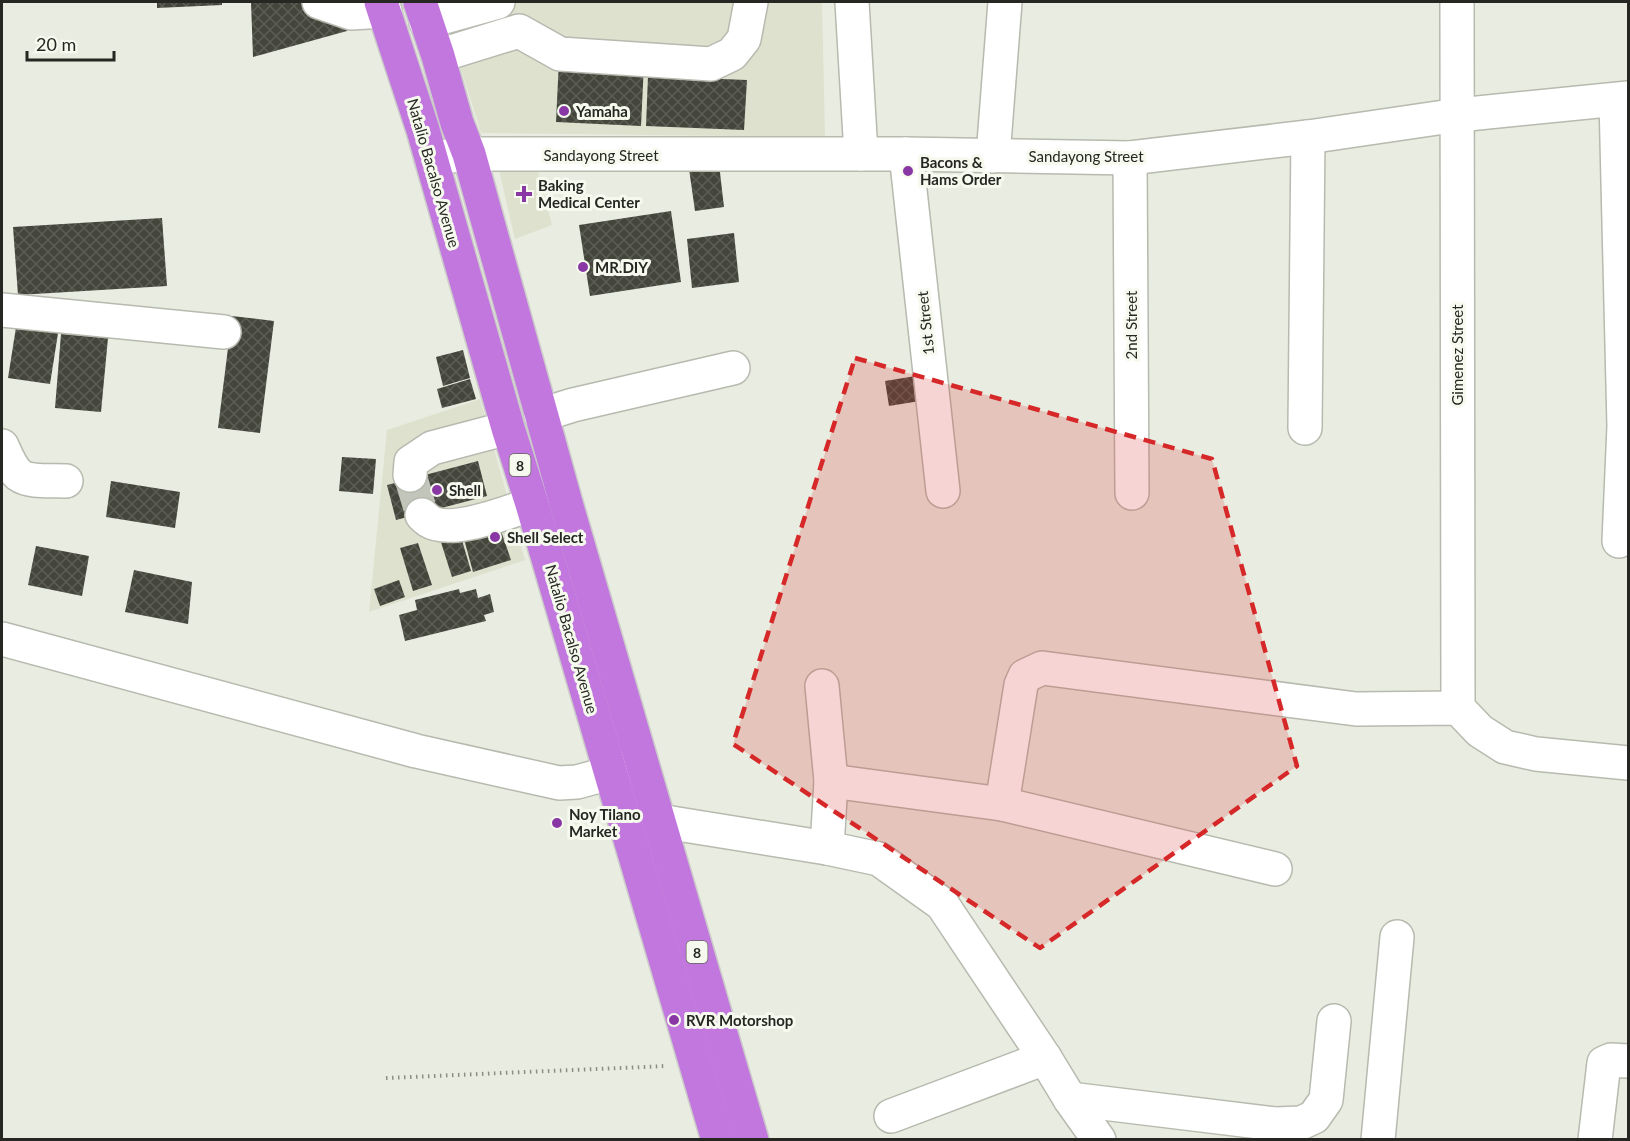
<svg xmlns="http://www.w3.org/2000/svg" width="1630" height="1141" font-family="Lato,sans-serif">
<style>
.built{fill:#dde1ce}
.building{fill:url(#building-cross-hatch)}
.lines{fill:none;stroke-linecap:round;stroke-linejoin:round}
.minor-tunnel{stroke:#c2c5ba;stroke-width:33;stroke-dasharray:33 16;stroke-linecap:butt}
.minor-casing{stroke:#b7baaf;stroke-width:36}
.highway-casing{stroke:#cbcbca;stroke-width:36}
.path{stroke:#8c8e86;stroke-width:4;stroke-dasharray:1.5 4.5;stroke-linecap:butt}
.minor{stroke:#fff;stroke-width:33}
.highway{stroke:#c277de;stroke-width:33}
.marked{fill:#d62828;fill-opacity:0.2;stroke:#d62828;stroke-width:4.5;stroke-dasharray:12 8;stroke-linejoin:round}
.poi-dot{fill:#8a37a6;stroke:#f6f9ed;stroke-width:2}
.labels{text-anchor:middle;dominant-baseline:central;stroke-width:6;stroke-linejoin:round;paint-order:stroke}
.shield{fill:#f6f9ed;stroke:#646660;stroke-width:1.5}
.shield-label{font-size:14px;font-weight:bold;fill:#262723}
.poi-label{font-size:15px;font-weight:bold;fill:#262723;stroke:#f6f9ed;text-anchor:start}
.street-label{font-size:15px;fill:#262723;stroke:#f6f9ed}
</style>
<defs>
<pattern id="building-cross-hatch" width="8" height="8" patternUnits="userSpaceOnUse" patternTransform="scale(1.5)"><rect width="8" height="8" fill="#44463c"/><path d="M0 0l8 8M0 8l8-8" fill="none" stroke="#5c5e56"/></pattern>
</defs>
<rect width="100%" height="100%" fill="#e9ece0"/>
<g class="built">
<polygon points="440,2 822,2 825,137 481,133"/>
<polygon points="535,160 552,225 515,239 497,162"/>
<polygon points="480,399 525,560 369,612 387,430"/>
</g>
<g class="building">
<polygon points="157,2 222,2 222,5 157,8"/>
<polygon points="251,2 338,2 347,31 253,57"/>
<polygon points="559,60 644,64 641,126 556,122"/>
<polygon points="648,76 747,80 744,130 646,126"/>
<polygon points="719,164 724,207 695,211 689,169"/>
<polygon points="671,211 681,282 590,296 579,225"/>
<polygon points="162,218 167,286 18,295 13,227"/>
<polygon points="734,233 739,282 692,288 687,239"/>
<polygon points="232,316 274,321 260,433 218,428"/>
<polygon points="17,321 59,327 50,384 8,378"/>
<polygon points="61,334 108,338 101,412 55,408"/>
<polygon points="463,350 470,378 443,386 436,357"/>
<polygon points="922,375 926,400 889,406 885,381"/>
<polygon points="470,379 476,399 442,408 437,389"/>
<polygon points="342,457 376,459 373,494 339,491"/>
<polygon points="478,461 487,496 396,520 387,485"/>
<polygon points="111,481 180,492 175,528 106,517"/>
<polygon points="500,528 511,560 473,572 464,539"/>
<polygon points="459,530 471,571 452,577 439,536"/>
<polygon points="418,543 432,585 413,591 400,548"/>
<polygon points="36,546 89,556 82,596 28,585"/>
<polygon points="134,570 192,582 188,624 125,612"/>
<polygon points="399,580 405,597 380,606 374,589"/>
<polygon points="459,589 460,593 476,589 478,598 490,594 494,612 484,615 486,621 405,641 399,615 417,610 415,600"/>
</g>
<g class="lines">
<polyline class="minor-tunnel" points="410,475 422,515"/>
<g class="minor-casing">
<g id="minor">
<polyline points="319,2 351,13 385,11"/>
<polyline points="852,2 861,154"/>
<polyline points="1457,2 1458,708"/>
<polyline points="426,22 498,2"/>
<polyline points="438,56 519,31 560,54 711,64 732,54 744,39 751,2"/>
<polyline points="1616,100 1624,426 1619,541"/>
<polyline points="906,154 943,491"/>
<polyline points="993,156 1005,2"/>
<polyline points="431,158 469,154 906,154 1130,158 1308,137 1458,115 1628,98"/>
<polyline points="1130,158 1132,493"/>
<polyline points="2,310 224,332"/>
<polyline points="541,415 573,405 733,368"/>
<polyline points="1305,428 1308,137"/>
<path d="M2,446c4,9 9,22 17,29 11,8 34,5 47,6"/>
<polyline points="410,475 411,462 432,448 508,428"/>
<path d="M422,515c2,2 4,4 7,6 22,14 80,-9 103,-17"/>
<polyline points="2,639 416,751 559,783 577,782 639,765"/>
<polyline points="822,686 831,781 827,848"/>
<polyline points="831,781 1002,804 1275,869"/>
<polyline points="1002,804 1021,685 1025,676 1042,668 1356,709 1458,708 1480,731 1505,747 1536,754 1628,763"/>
<polyline points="659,821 827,848 879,859 942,904 1045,1058 1070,1099 1099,1140"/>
<polyline points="1070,1099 1276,1124 1301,1123 1314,1117 1326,1100 1334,1021"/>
<polyline points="891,1116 1045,1058"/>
<polyline points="1378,1140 1397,937"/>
<polyline points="1595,1140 1604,1063 1611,1060 1628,1061"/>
</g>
</g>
<g class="highway-casing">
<g id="highway">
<polyline points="381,2 423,130 508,428 532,504 718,1140"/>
<polyline points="420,2 438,56 457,123 469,154 566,503 752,1140"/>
</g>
</g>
<polyline class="path" points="386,1078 666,1066"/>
<use href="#minor" class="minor"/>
<use href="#highway" class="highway"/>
</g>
<path class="marked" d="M855,358l357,101 85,307 -257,182 -307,-204z"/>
<g class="poi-dot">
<circle cx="564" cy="111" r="6"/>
<circle cx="908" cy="171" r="6"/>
<path d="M521 185h6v6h6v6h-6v6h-6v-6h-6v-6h6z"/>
<circle cx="583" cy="267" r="6"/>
<circle cx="437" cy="490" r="6"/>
<circle cx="495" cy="537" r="6"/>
<circle cx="557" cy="823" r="6"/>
<circle cx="674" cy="1020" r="6"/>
</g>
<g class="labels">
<g class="shield">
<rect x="509.5" y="454" width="21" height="22" rx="4.5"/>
<rect x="686.5" y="941" width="21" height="22" rx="4.5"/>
</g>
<g class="shield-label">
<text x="520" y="465">8</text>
<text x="697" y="952">8</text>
</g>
<g class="poi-label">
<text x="576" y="111">Yamaha</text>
<text x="920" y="162">Bacons &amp;<tspan x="920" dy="17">Hams Order</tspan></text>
<text x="538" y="185">Baking<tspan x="538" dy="17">Medical Center</tspan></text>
<text x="595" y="267">MR.DIY</text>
<text x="449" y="490">Shell</text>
<text x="507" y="537">Shell Select</text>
<text x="569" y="814">Noy Tilano<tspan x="569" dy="17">Market</tspan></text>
<text x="686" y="1020">RVR Motorshop</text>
</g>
<g class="street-label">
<text x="601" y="155">Sandayong Street</text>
<text x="1086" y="156">Sandayong Street</text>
<text transform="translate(434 173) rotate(74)">Natalio Bacalso Avenue</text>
<text transform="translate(925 323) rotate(-96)">1st Street</text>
<text transform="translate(1131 325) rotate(-90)">2nd Street</text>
<text transform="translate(1457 355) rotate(-90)">Gimenez Street</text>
<text transform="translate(572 639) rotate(74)">Natalio Bacalso Avenue</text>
</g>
</g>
<rect width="1630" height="1141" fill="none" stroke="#262723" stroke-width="6"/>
<path d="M27 51v9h87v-9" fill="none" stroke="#262723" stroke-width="3"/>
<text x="36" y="51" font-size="18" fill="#262723" stroke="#f6f9ed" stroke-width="4.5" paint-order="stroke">20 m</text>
</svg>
